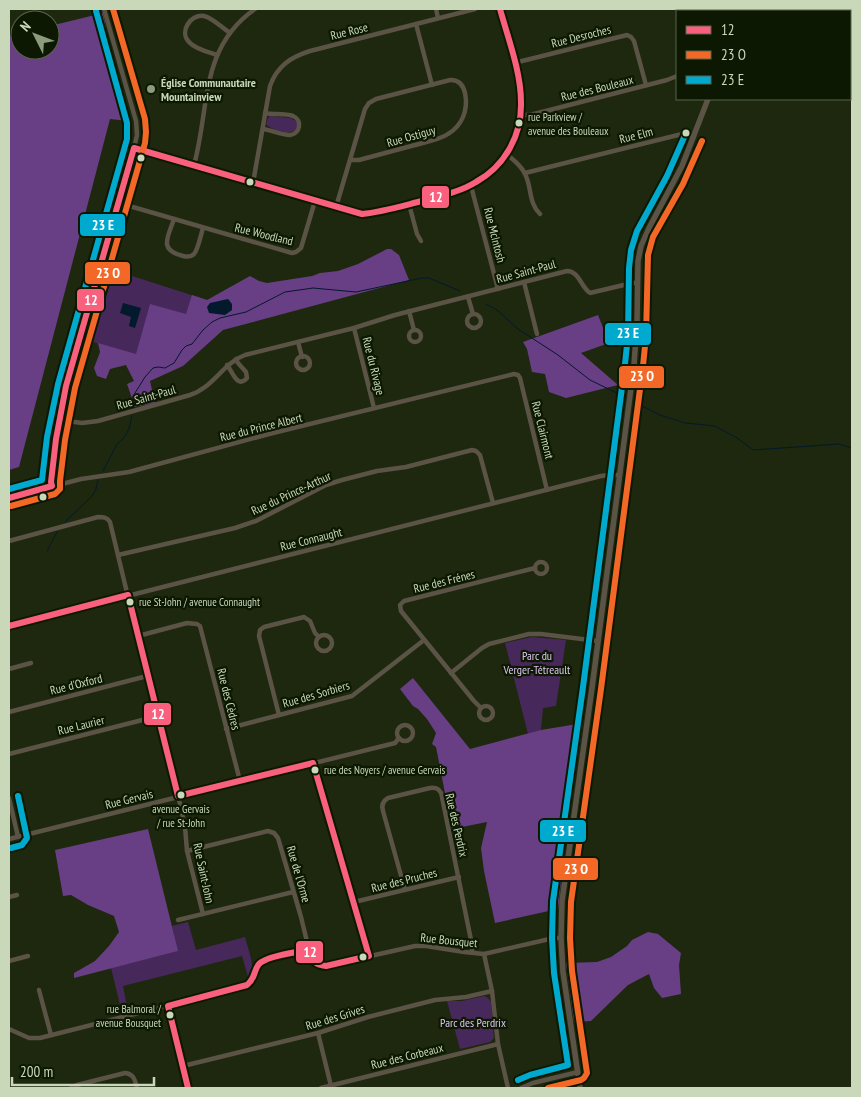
<svg xmlns="http://www.w3.org/2000/svg" width="861" height="1097" font-family="'PT Sans Narrow',sans-serif">
<style>
.green{fill:#47285b}
.forest{fill:#683e85}
.water{fill:#03192c}
.lines{fill:none;stroke-linecap:round;stroke-linejoin:round}
.stream{stroke:#03192c;stroke-width:1}
.minor{stroke:#5b5345;stroke-width:4.5}
.tertiary{stroke:#5b5345;stroke-width:5.5}
.bus-1-casing{stroke:#0d1802;stroke-width:10}
.bus-2-casing{stroke:#0d1802;stroke-width:10}
.bus-3-casing{stroke:#0d1802;stroke-width:10}
.bus-1{stroke:#f8607d;stroke-width:6}
.bus-2{stroke:#f36827;stroke-width:6}
.bus-3{stroke:#00a9ce;stroke-width:6}
.poi-dot{fill:#8c9a7d;stroke:#0d1802;stroke-width:2}
.bus-dot{fill:#c8d8b9;stroke:#0d1802;stroke-width:2}
.labels{text-anchor:middle;dominant-baseline:central;stroke-width:4.5;stroke-linejoin:round;paint-order:stroke}
.bus-label{font-size:11px;fill:#c8d8b9;stroke:#0d1802;text-anchor:start}
.street-label{font-size:12px;fill:#c8d8b9;stroke:#0d1802}
.poi-label{font-size:12px;font-weight:bold;fill:#c8d8b9;stroke:#0d1802;text-anchor:start}
.park-label{font-size:12px;fill:#dec5f3;stroke:#0d1802}
.line-badge{stroke:#0d1802;stroke-width:2}
.badge-label{font-size:14px;text-anchor:middle;font-weight:bold;fill:#fff}
</style>
<rect width="100%" height="100%" fill="#1d280e"/>
<g class="green">
<path d="M270,116l20,2 8,4 -1,7c-3,2 -4,3 -7,3 -7,1 -20,-3 -24,-8l2,-6z"/>
<polygon points="104,267 207,300 143,358 84,339"/>
<polygon points="532,637 566,640 556,706 543,708 541,730 528,734 505,643"/>
<path d="M188,922l8,28 49,-13c3,13 12,31 4,43l-7,-24 -119,30 5,26 -6,1 -11,-45 66,-17 -5,-25z"/>
<polygon points="484,996 488,998 491,1002 494,1038 490,1042 460,1049 447,1001 462,1001"/>
</g>
<g class="forest">
<polygon points="103,13 114,71 128,121 110,119 19,467 9,470 9,36 20,33 20,50 50,50 50,26"/>
<polygon points="387,249 391,249 399,255 409,280 223,330 183,366 150,381 155,403 135,407 127,384 134,381 126,365 110,369 106,379 97,376 94,368 100,352 98,343 136,354 150,304 186,314 192,295 207,300 250,276 259,281 267,283 312,276 320,273 338,271 358,264"/>
<polygon points="598,315 609,343 581,353 618,385 566,398 549,392 545,374 532,372 527,349 523,342"/>
<polygon points="413,678 470,749 541,730 583,723 565,846 558,909 495,923 484,871 481,848 487,822 452,829 436,747 432,744 436,733 427,719 418,709 413,706 400,689"/>
<polygon points="148,829 178,951 74,978 74,973 95,961 109,946 119,932 114,916 88,905 71,895 63,896 55,850"/>
<polygon points="648,932 658,934 681,953 679,965 681,994 662,998 654,988 649,974 628,985 591,1021 574,1022 566,963 597,962 611,957 627,946 632,940"/>
</g>
<g class="water">
<polygon points="228,299 232,304 232,310 225,315 209,313 207,307 210,303"/>
<polygon points="123,303 141,308 135,328 129,326 131,317 120,313"/>
</g>
<g class="lines">
<g class="stream">
<polyline points="486,304 497,310 518,329 558,355 590,380 625,397"/>
<polyline points="634,402 660,415 685,423 715,426 737,438 753,450 839,444 852,448"/>
<polyline points="133,408 135,393 145,377 153,368 158,367 165,368 174,363 182,350 186,346 192,344 203,330 212,322 220,318 246,312 285,292 313,288 356,292 422,278 429,278 460,291"/>
<polyline points="103,471 117,444 124,438 129,429 132,416"/>
<polyline points="65,522 93,495 96,489 98,480"/>
<polyline points="47,551 57,532"/>
</g>
<g class="minor">
<polyline points="436,9 438,18"/>
<polyline points="821,11 821,9"/>
<polyline points="416,24 432,85"/>
<polyline points="850,29 852,29"/>
<path d="M217,55c-9,-3 -22,-6 -28,-13 -10,-10 1,-28 15,-26 9,2 18,12 26,17"/>
<polyline points="514,63 627,35 631,37 634,41 646,85"/>
<polyline points="850,91 852,91"/>
<polyline points="521,115 530,115 538,113 667,80 677,76"/>
<path d="M263,129c8,1 18,6 27,6 10,-1 13,-15 3,-19 -9,-3 -19,-1 -28,-3"/>
<path d="M134,148l228,66 11,-1c17,-4 35,-8 52,-13 39,-10 69,-18 88,-58 7,-16 10,-35 7,-52 -4,-27 -13,-55 -20,-81"/>
<path d="M506,154c6,4 16,13 19,20 7,13 3,28 15,40"/>
<path d="M194,165c16,-57 5,-117 61,-156"/>
<polyline points="525,173 678,135 684,134 694,137"/>
<path d="M253,183l17,-97c7,-20 21,-29 40,-35l165,-42"/>
<polyline points="471,186 498,289"/>
<polyline points="119,203 292,253 296,252 301,248 315,201"/>
<polyline points="409,204 417,234 421,241"/>
<path d="M336,207l29,-98 4,-6 7,-4 74,-19c18,-1 18,25 13,37 -3,7 -8,13 -15,17 -9,6 -22,8 -33,11 -18,5 -37,10 -56,15h-9"/>
<path d="M174,219c-6,18 -16,31 9,37 4,1 8,1 11,-2 4,-4 7,-20 9,-26"/>
<polyline points="524,282 537,334"/>
<polyline points="468,297 473,314"/>
<polyline points="409,311 414,330"/>
<circle cx="474" cy="321" r="7"/>
<polyline points="354,328 374,408"/>
<circle cx="415" cy="336" r="6"/>
<polyline points="298,342 302,357"/>
<circle cx="303" cy="363" r="7"/>
<path d="M227,365c6,7 10,24 20,13l-1,-6 -8,-9 -2,-4"/>
<path d="M60,420l22,3 16,-2 92,-26c23,-7 33,-32 55,-40l109,-27 41,-13 172,-44c12,0 14,16 23,22l42,-10h6"/>
<polyline points="52,486 51,482 56,439 66,386 134,148 137,135 136,121 104,9"/>
<polyline points="9,498 81,479 129,472 269,434 514,374 518,375 520,378 547,490"/>
<path d="M9,541l89,-24c5,0 9,0 12,5l37,154 33,128 5,23 2,24 16,63"/>
<polyline points="118,555 235,528 256,521 326,485 342,480 377,471 406,467 472,450 476,451 480,455 493,503"/>
<circle cx="541" cy="568" r="6"/>
<polyline points="9,626 601,476 610,475 620,475"/>
<circle cx="324" cy="643" r="8"/>
<polyline points="138,636 187,623 197,624 200,626 240,781"/>
<polyline points="9,669 31,663"/>
<polyline points="451,673 482,648 489,644 529,634 541,634 598,641"/>
<circle cx="486" cy="713" r="7"/>
<polyline points="481,708 474,701 401,611 400,605 404,601 535,568"/>
<polyline points="9,712 147,676"/>
<polyline points="279,715 259,636 260,630 264,627 304,617 310,621 315,633 319,637"/>
<circle cx="405" cy="733" r="8"/>
<polyline points="226,729 352,696 424,640"/>
<polyline points="9,754 158,716"/>
<polyline points="313,763 369,956"/>
<polyline points="9,798 18,837"/>
<polyline points="9,839 395,743 399,738"/>
<polyline points="187,851 268,831 274,833 278,838 301,917 309,950"/>
<path d="M405,890l-22,-79c-2,-6 0,-10 5,-13l42,-10c7,-1 11,2 12,9l30,148v8"/>
<polyline points="9,897 17,895"/>
<polyline points="354,902 459,877"/>
<polyline points="178,920 293,892"/>
<polyline points="484,954 492,991 498,1044 508,1088"/>
<polyline points="9,961 28,956"/>
<polyline points="39,990 51,1035"/>
<polyline points="168,1006 188,1088"/>
<path d="M9,1029l20,9h11l205,-52c13,-6 7,-14 14,-23 6,-6 41,-12 50,-13 2,11 6,16 17,16l89,-20h11l38,6 20,2 70,-16h7"/>
<polyline points="318,1033 331,1086"/>
<polyline points="183,1066 318,1033 368,1017 435,1000 466,997 492,991"/>
<path d="M71,1088l6,-3 48,-12c9,1 10,7 12,15"/>
<polyline points="321,1088 498,1044"/>
<polyline points="521,1088 533,1083 578,1072"/>
</g>
<g class="tertiary">
<polyline points="722,11 722,9"/>
<polyline points="580,1088 563,972 561,938 562,901 592,688 634,365 637,322 638,261 641,246 649,228 682,166 708,99"/>
</g>
<g class="bus-1-casing">
<g id="bus-1">
<path d="M9,498l43,-12 -1,-4 5,-43 10,-53 68,-238 228,66c20,-2 40,-8 60,-13 18,-5 38,-9 54,-19 29,-16 46,-47 45,-80 0,-30 -13,-64 -21,-93"/>
<path d="M9,626l119,-31 50,201 135,-33 56,193 -43,10c-11,-1 -15,-6 -17,-16 -12,2 -43,6 -50,14 -6,7 -3,14 -12,21l-79,21 20,82"/>
</g>
</g>
<g class="bus-2-casing">
<g id="bus-2">
<polyline points="11,506 55,494 60,489 60,481 65,440 75,388 145,143 146,132 145,119 113,9"/>
<polyline points="548,1088 581,1080 584,1078 587,1073 572,971 570,938 571,902 601,689 643,366 646,336 648,255 653,237 683,184 702,141"/>
</g>
</g>
<g class="bus-3-casing">
<g id="bus-3">
<polyline points="9,489 42,480 47,437 58,384 127,139 127,123 96,11"/>
<polyline points="11,848 22,845 27,838 18,796"/>
<polyline points="518,1080 530,1075 568,1065 554,973 552,938 553,901 583,687 625,364 628,335 629,268 631,250 637,231 667,176 686,133"/>
</g>
</g>
<use href="#bus-1" class="bus-1"/>
<use href="#bus-2" class="bus-2"/>
<use href="#bus-3" class="bus-3"/>
</g>
<circle class="poi-dot" cx="151" cy="89" r="5"/>
<g class="bus-dot">
<circle cx="519" cy="123" r="4.5"/>
<circle cx="686" cy="133" r="4.5"/>
<circle cx="141" cy="158" r="4.5"/>
<circle cx="250" cy="182" r="4.5"/>
<circle cx="43" cy="497" r="4.5"/>
<circle cx="130" cy="602" r="4.5"/>
<circle cx="315" cy="770" r="4.5"/>
<circle cx="181" cy="795" r="4.5"/>
<circle cx="363" cy="957" r="4.5"/>
<circle cx="170" cy="1015" r="4.5"/>
</g>
<g class="labels">
<g class="bus-label">
<text x="528" y="117">rue Parkview /<tspan x="528" dy="14">avenue des Bouleaux</tspan></text>
<text x="139" y="602">rue St-John / avenue Connaught</text>
<text x="324" y="770">rue des Noyers / avenue Gervais</text>
<text x="181" y="809" text-anchor="middle">avenue Gervais<tspan x="181" dy="14">/ rue St-John</tspan></text>
<text x="161" y="1009" text-anchor="end">rue Balmoral /<tspan x="161" dy="14">avenue Bousquet</tspan></text>
</g>
<g class="street-label">
<text transform="translate(349 31) rotate(-14)">Rue Rose</text>
<text transform="translate(581 36) rotate(-14)">Rue Desroches</text>
<text transform="translate(597 88) rotate(-14)">Rue des Bouleaux</text>
<text transform="translate(636 135) rotate(-14)">Rue Elm</text>
<text transform="translate(411 136) rotate(-16)">Rue Ostiguy</text>
<text transform="translate(264 234) rotate(14)">Rue Woodland</text>
<text transform="translate(495 235) rotate(76)">Rue McIntosh</text>
<text transform="translate(526 271) rotate(-15)">Rue Saint-Paul</text>
<text transform="translate(374 366) rotate(76)">Rue du Rivage</text>
<text transform="translate(146 397) rotate(-16)">Rue Saint-Paul</text>
<text transform="translate(261 427) rotate(-14)">Rue du Prince Albert</text>
<text transform="translate(543 430) rotate(76)">Rue Clairmont</text>
<text transform="translate(291 493) rotate(-25)">Rue du Prince-Arthur</text>
<text transform="translate(311 539) rotate(-14)">Rue Connaught</text>
<text transform="translate(444 581) rotate(-14)">Rue des Frénes</text>
<text transform="translate(76 684) rotate(-14)">Rue d'Oxford</text>
<text transform="translate(316 694) rotate(-16)">Rue des Sorbiers</text>
<text transform="translate(229 699) rotate(76)">Rue des Cèdres</text>
<text transform="translate(81 725) rotate(-14)">Rue Laurier</text>
<text transform="translate(129 799) rotate(-14)">Rue Gervais</text>
<text transform="translate(457 825) rotate(77)">Rue des Perdrix</text>
<text transform="translate(204 873) rotate(78)">Rue Saint-John</text>
<text transform="translate(299 874) rotate(74)">Rue de l'Orme</text>
<text transform="translate(404 880) rotate(-14)">Rue des Pruches</text>
<text transform="translate(449 940) rotate(6)">Rue Bousquet</text>
<text transform="translate(335 1017) rotate(-17)">Rue des Grives</text>
<text transform="translate(407 1056) rotate(-14)">Rue des Corbeaux</text>
</g>
<g class="poi-label">
<text x="161" y="82">Église Communautaire<tspan x="161" dy="14">Mountainview</tspan></text>
</g>
<g class="park-label">
<text x="537" y="655">Parc du<tspan x="537" dy="14">Verger-Tétreault</tspan></text>
<text x="473" y="1022">Parc des Perdrix</text>
</g>
</g>
<g class="line-badge">
<rect x="421" y="185" width="29" height="24" rx="5" fill="#f8607d"/>
<rect x="79" y="213" width="47" height="24" rx="5" fill="#00a9ce"/>
<rect x="84" y="261" width="47" height="24" rx="5" fill="#f36827"/>
<rect x="76" y="288" width="29" height="24" rx="5" fill="#f8607d"/>
<rect x="604" y="322" width="48" height="24" rx="5" fill="#00a9ce"/>
<rect x="618" y="365" width="47" height="24" rx="5" fill="#f36827"/>
<rect x="143" y="702" width="29" height="24" rx="5" fill="#f8607d"/>
<rect x="539" y="819" width="48" height="24" rx="5" fill="#00a9ce"/>
<rect x="552" y="857" width="47" height="24" rx="5" fill="#f36827"/>
<rect x="295" y="940" width="29" height="24" rx="5" fill="#f8607d"/>
</g>
<g class="badge-label">
<text x="436" y="202">12</text>
<text x="103" y="230">23 E</text>
<text x="108" y="278">23 O</text>
<text x="91" y="305">12</text>
<text x="628" y="338">23 E</text>
<text x="642" y="381">23 O</text>
<text x="158" y="719">12</text>
<text x="563" y="836">23 E</text>
<text x="576" y="874">23 O</text>
<text x="310" y="957">12</text>
</g>
<rect width="861" height="1097" fill="none" stroke="#c8d8b9" stroke-width="20"/>
<rect x="676" y="10" width="175" height="90" fill="#0d1802" stroke="#58654b"/>
<rect x="686" y="26" width="25" height="8" fill="#f8607d" stroke="#58654b"/>
<text x="721" y="35" font-size="15" fill="#c8d8b9">12</text>
<rect x="686" y="51" width="25" height="8" fill="#f36827" stroke="#58654b"/>
<text x="721" y="60" font-size="15" fill="#c8d8b9">23 O</text>
<rect x="686" y="76" width="25" height="8" fill="#00a9ce" stroke="#58654b"/>
<text x="721" y="85" font-size="15" fill="#c8d8b9">23 E</text>
<g transform="translate(35 35) rotate(312)"><circle r="24" fill="#0d1802" stroke="#58654b"/>
<path d="M0-4L9 19L0 12L-9 19Z" fill="#8c9a7d"/>
<text y="-8" font-size="14" font-weight="bold" text-anchor="middle" fill="#c8d8b9">N</text>
</g>
<path d="M12 1077v8h142v-8" fill="none" stroke="#c8d8b9" stroke-width="2.5"/>
<text x="20" y="1077" font-size="15" fill="#c8d8b9" stroke="#0d1802" stroke-width="4" paint-order="stroke">200 m</text>
</svg>
